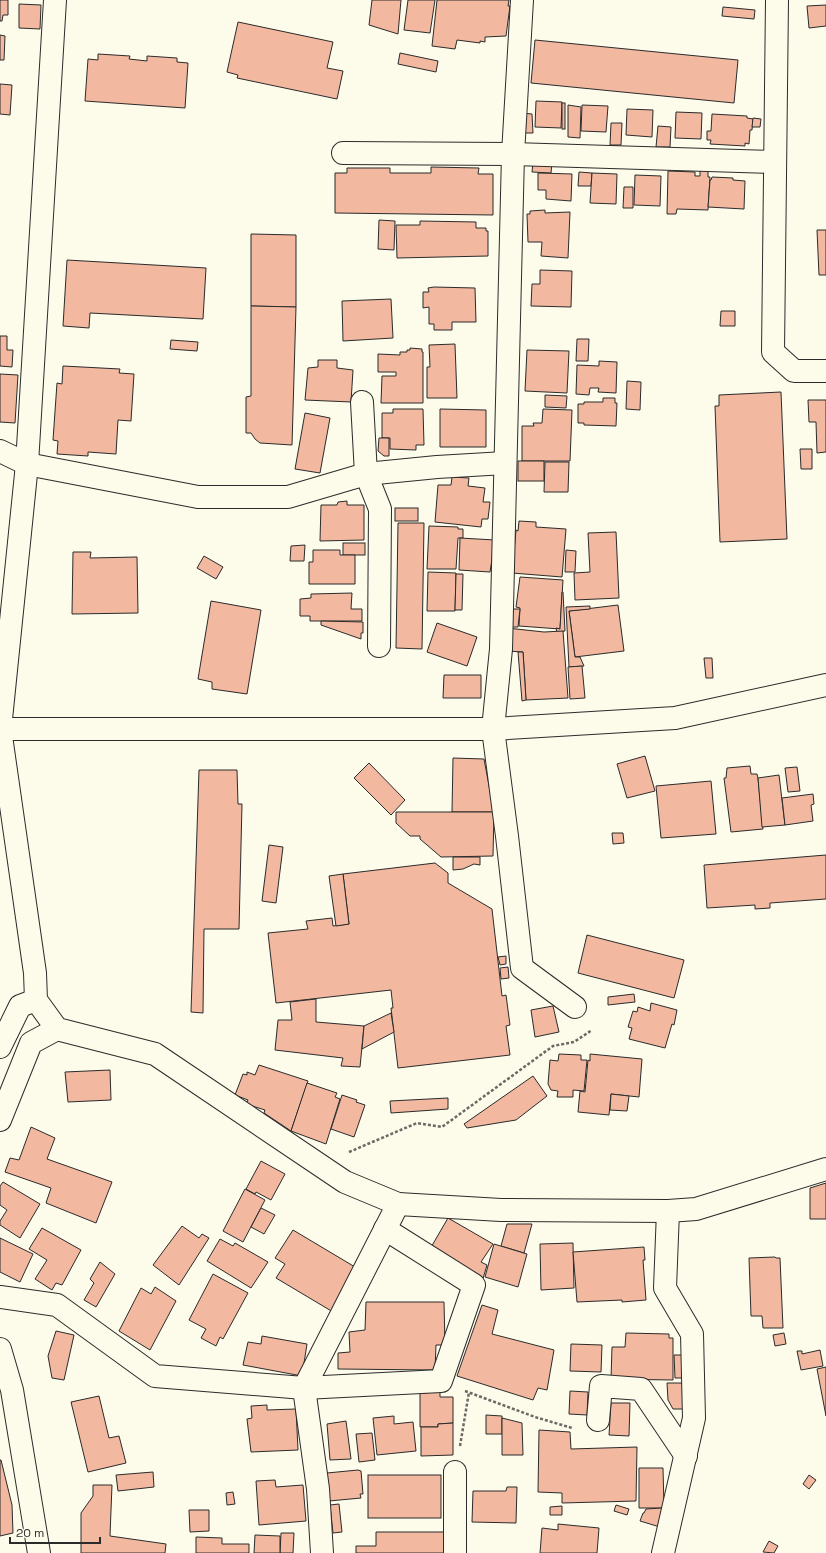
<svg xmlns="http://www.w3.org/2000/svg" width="826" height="1553" font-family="'Space Grotesk',sans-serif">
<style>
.building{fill:#f2b8a0;stroke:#2b2b2b}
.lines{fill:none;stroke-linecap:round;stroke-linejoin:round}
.street-casing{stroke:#2b2b2b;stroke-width:24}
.secondary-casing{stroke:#2b2b2b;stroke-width:24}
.path{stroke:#6a6964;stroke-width:2.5;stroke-dasharray:3 2;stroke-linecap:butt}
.street{stroke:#fdfbea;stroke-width:22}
.secondary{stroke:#fdfbea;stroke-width:22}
</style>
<rect width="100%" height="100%" fill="#fdfbea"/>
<g class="building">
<polygon points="0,0 8,0 8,15 3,15 2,21 0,21"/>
<polygon points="372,0 401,0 398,34 369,25"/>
<polygon points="408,0 435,0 430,33 404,30"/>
<polygon points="437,0 509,0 508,6 510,6 506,36 485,37 485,42 480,41 480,43 457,40 455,49 432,46"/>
<polygon points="19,4 41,5 40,29 19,28"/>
<polygon points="826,5 826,26 809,28 807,6"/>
<polygon points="723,7 755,10 754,19 722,16"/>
<polygon points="238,22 333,42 327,68 343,71 337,99 237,78 238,75 227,72"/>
<polygon points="0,35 5,36 4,60 0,60"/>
<polygon points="535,40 738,60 734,103 531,83"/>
<polygon points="400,53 438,61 436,72 398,64"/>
<polygon points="98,54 130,56 129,59 147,61 147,56 177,58 177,62 188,63 185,108 85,101 88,59 98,60"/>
<polygon points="0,84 12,85 10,115 0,114"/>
<polygon points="536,101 562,102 561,128 535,127"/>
<rect x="562" y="103" width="3" height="26"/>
<polygon points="568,105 581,107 580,138 568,137"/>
<polygon points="582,105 608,106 606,132 581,131"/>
<polygon points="627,109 653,110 652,137 626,135"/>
<polygon points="676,112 702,113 701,139 675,138"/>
<polygon points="522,113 532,114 533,133 522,133"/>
<polygon points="712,114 747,116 747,118 753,119 752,130 750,130 749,144 745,143 745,146 710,144 711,140 707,140 707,131 711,131"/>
<polygon points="753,118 761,119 760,127 752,127"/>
<polygon points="611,123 622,123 621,145 610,145"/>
<polygon points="658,126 671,127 670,147 656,147"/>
<polygon points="533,162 552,163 551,173 532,172"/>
<polygon points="431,167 479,168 478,174 493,174 493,215 335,213 335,173 347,173 347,168 390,168 390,173 431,173"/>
<polygon points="700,169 708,170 708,177 710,177 708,210 677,209 676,214 667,214 668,171 695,172 695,176 700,176"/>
<polygon points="579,172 592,173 591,186 578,186"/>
<polygon points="538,173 572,174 571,201 546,199 546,190 538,190"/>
<polygon points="592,173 617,174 616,204 590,203"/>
<polygon points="635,175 661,176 660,206 634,205"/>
<polygon points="712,177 733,178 733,180 745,181 744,209 708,207 710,180 711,180"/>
<polygon points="624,187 633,187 633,208 623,208"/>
<polygon points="545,210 545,213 570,212 568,258 541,256 542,242 528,242 527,214 530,214 530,211"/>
<polygon points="379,220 395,221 394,250 378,249"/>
<polygon points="420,221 476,222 476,228 486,228 486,231 488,231 488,256 397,258 396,225 420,225"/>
<polygon points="817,230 826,230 826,275 819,275"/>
<polygon points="251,234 296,235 296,307 251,306"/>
<polygon points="67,260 206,268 203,319 90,313 89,328 63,326"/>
<polygon points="540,270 572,271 571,307 531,306 532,284 540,284"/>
<polygon points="434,287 475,288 476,322 452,322 452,330 434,330 434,324 429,324 429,307 423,308 423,292 429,292 428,288"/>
<polygon points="391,299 393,338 343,341 342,301"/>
<polygon points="251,306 296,307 292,445 260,443 255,439 251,433 246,433 246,397 251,396"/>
<polygon points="721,311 735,311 735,326 720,326"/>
<polygon points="0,336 7,336 7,350 13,350 12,367 0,366"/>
<polygon points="577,339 589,339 588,361 576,361"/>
<polygon points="171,340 198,342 197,351 170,349"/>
<polygon points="455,344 457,398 427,398 427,367 430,367 429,345"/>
<polygon points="410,348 422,349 422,352 423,352 423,403 381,403 382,376 396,376 396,372 378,372 378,354 400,355 400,352 407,352 407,350 410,350"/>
<polygon points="527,350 569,351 567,393 525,391"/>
<polygon points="318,360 337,360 337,368 353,370 351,402 305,400 308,368 318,367"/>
<polygon points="599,361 617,362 616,393 598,392 599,388 590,388 589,395 576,394 577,365 599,366"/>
<polygon points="63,366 120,369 119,373 134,374 131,421 118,420 116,454 88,452 88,456 57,454 58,441 53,440 57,383 62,384"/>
<polygon points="0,374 18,375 15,423 0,422"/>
<polygon points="627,381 641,382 640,410 626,409"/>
<polygon points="781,392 787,539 720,542 715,406 719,406 719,395"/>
<polygon points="545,395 567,396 566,408 545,407"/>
<polygon points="603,398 615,398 615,403 617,403 616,426 584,425 584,423 578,423 578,404 584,404 584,402 603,402"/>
<polygon points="808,400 826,400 826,452 817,453 816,422 809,422"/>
<polygon points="393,409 423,409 424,445 416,445 416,450 390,449 390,438 382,438 382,413 393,413"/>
<polygon points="440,409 486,410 486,447 440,447"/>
<polygon points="543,409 572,410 570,461 522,461 522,426 534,426 533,423 542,423"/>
<polygon points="305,413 330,418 320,473 295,469"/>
<polygon points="379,438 389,438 389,456 384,456 378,451"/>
<polygon points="800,449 812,449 812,469 801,469"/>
<rect x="518" y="461" width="26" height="20"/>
<polygon points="545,462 569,462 568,492 544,492"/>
<polygon points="452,477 469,478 468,486 485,488 483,502 490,502 488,519 482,519 481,527 435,522 438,485 451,485"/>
<polygon points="347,501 347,505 364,505 364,540 320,541 321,505 337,505 338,502"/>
<rect x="395" y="508" width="23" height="13"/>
<polygon points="519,521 536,522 536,527 566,529 562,577 512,573 516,530 518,531"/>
<polygon points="398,523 424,523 422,649 396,648"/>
<polygon points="429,526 458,527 458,529 463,529 463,538 458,538 456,569 427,569"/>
<polygon points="616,532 619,598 575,600 574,573 590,572 588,533"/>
<polygon points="460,538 495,540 490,572 459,570"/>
<rect x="343" y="543" width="22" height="12"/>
<polygon points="305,545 304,561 290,561 291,546"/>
<polygon points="313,550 340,550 340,555 355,555 355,584 309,584 309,562 313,562"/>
<polygon points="566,550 576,551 575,572 565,572"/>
<polygon points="73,552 91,552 90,558 137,557 138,613 72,614"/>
<polygon points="204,556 223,567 216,579 197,568"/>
<polygon points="428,572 456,573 455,611 427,611"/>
<polygon points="456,574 463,574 462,610 455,610"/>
<polygon points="520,577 563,580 560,629 519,626 520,608 516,607"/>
<polygon points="562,592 563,592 565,631 557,632 556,628 560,629"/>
<polygon points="352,593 351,609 362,609 362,621 310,621 310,616 300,616 300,599 311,598 311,594"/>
<polygon points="211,601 261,610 247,694 212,689 212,682 198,679"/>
<polygon points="618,605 624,651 575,657 569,611"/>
<polygon points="590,606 590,609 569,611 575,657 580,657 584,666 569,667 566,607"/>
<polygon points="510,609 520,609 518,627 508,627"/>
<polygon points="321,621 363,622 363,633 361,633 361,639 321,625"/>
<polygon points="437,623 477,637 467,666 427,652"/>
<polygon points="507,628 544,632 563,631 568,698 526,700 523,652 506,651"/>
<polygon points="518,652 523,652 526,700 522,701"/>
<polygon points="704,658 712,658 713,678 706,678"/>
<polygon points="582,666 585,698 570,699 568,667"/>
<polygon points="444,675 481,675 481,698 443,698"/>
<polygon points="645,756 655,791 627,798 617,764"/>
<polygon points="453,758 484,759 494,812 452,812"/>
<polygon points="369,763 405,800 391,815 354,778"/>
<polygon points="750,766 751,774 757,774 758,778 763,829 731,832 724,778 726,778 727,768"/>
<polygon points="797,767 800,791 788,792 785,768"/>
<polygon points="199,770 237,770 238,804 242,804 239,929 204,929 203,1013 191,1012"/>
<polygon points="779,775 785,825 762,827 758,778"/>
<polygon points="711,781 716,834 661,838 656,786"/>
<polygon points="813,794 814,804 811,805 813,821 785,825 782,798"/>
<polygon points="396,812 494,812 493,856 441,857 420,839 420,836 410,836 396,823"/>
<polygon points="612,833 623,833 624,843 613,844"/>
<polygon points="269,845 283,847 276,903 262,901"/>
<polygon points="826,855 826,899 770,903 770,908 755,909 755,905 707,908 704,865"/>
<polygon points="453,857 480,857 480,865 474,864 463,869 453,870"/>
<polygon points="435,863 448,873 448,883 492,909 502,996 506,995 510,1025 506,1026 510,1055 398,1068 391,1008 393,1008 391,990 276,1003 268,933 308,929 306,921 332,918 333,926 349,924 343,874"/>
<polygon points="343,874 349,924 336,926 329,876"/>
<polygon points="587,935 684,960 674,998 578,973"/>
<polygon points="506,956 506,964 500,965 498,957"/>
<polygon points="508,967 509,978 501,979 500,968"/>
<polygon points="634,994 635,1002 608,1005 608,997"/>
<polygon points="316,999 316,1022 364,1026 360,1067 341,1066 343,1058 275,1050 278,1020 292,1020 290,1002"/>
<polygon points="651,1003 677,1010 674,1025 672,1024 665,1048 629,1039 632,1028 628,1027 633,1011 637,1012 638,1007 650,1011"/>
<polygon points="553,1006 559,1032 535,1037 531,1010"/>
<polygon points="391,1013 394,1032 362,1049 364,1026"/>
<polygon points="559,1054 581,1055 581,1060 587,1060 584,1091 573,1090 573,1097 557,1097 558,1091 551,1090 548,1084 550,1060 558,1061"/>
<polygon points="590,1054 642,1059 639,1097 611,1094 609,1115 578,1112 580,1091 585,1092 588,1060 590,1061"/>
<polygon points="259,1065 308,1081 291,1131 264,1113 265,1110 246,1104 248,1100 235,1095 243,1074 247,1075 247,1072 255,1075"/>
<polygon points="110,1070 111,1100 68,1102 65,1072"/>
<polygon points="533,1076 547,1096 516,1120 467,1128 464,1124"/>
<polygon points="307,1083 337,1093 335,1097 340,1099 326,1144 291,1131"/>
<polygon points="611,1094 629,1096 627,1111 610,1110"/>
<polygon points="342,1095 357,1100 356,1102 365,1105 354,1137 331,1129"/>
<polygon points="448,1098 448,1109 391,1113 390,1101"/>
<polygon points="31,1127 55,1138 47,1159 112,1182 96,1223 46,1203 51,1188 5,1172 10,1158 19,1160"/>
<polygon points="261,1161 285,1174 271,1200 256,1192 255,1194 246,1189"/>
<polygon points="3,1182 40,1204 20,1238 0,1225 0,1221 7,1210 0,1205 0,1186"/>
<polygon points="826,1183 826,1219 810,1219 810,1188"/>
<polygon points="245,1189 265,1200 243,1242 223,1231"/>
<polygon points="261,1208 275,1215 264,1234 251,1227"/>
<polygon points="448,1218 493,1244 481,1262 487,1265 482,1282 430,1249"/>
<polygon points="507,1224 532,1224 524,1253 501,1246"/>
<polygon points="182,1226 199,1238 202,1234 209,1238 179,1285 153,1265"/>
<polygon points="42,1228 81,1250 62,1285 56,1283 52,1290 35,1279 47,1260 29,1249"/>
<polygon points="293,1230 355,1267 333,1312 276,1278 285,1264 275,1258"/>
<polygon points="0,1238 33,1254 20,1282 0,1272"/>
<polygon points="220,1239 233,1246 235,1243 268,1262 251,1288 207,1261"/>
<polygon points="573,1243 574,1288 541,1290 540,1244"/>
<polygon points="494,1244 527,1254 518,1287 485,1277"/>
<polygon points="644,1247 645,1260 643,1260 646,1300 622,1302 622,1300 577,1302 573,1252"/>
<polygon points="775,1257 776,1258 780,1258 783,1328 763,1328 762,1316 751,1316 749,1258"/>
<polygon points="100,1262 115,1274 96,1307 84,1300 94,1283 90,1279"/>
<polygon points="213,1274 248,1293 223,1339 220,1337 216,1346 201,1338 206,1329 189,1320"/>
<polygon points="155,1287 176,1301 150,1350 119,1331 141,1288 151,1294"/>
<polygon points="366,1302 444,1302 445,1345 436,1345 435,1370 338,1369 338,1353 350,1352 349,1332 365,1330"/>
<polygon points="482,1305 498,1310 492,1334 554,1350 547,1390 538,1388 533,1400 457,1376"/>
<polygon points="56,1331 74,1335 64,1380 52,1378 48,1356"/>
<polygon points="626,1333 669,1334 669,1338 673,1338 673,1380 611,1379 612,1347 625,1347"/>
<polygon points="784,1333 786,1344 775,1346 773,1335"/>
<polygon points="262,1336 307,1344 302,1376 243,1365 248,1342 261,1344"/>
<polygon points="571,1344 602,1345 601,1372 570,1371"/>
<polygon points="820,1350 823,1366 801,1370 797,1351 802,1351 802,1354"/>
<polygon points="674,1355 684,1355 685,1378 675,1378"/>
<polygon points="826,1367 826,1416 817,1369"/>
<polygon points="667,1383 685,1383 686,1409 673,1409 668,1400"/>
<polygon points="427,1391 440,1392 440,1397 453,1397 453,1423 438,1424 438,1427 420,1427 420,1393 427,1393"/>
<polygon points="570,1391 588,1392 587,1415 569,1414"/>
<polygon points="99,1396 109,1438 119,1436 126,1463 88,1472 71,1402"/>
<polygon points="611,1403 630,1403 629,1436 609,1435"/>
<polygon points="267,1405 267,1410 296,1409 298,1450 251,1452 247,1419 252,1418 251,1406"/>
<polygon points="486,1415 502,1416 502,1434 486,1434"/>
<polygon points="394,1416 394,1424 413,1422 416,1451 377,1455 373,1418"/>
<polygon points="502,1418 522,1423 523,1455 502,1455"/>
<polygon points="346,1421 351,1459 330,1460 327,1424"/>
<polygon points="453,1423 453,1455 421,1456 421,1427 438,1427 438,1424"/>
<polygon points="539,1430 570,1432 571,1449 637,1447 636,1501 562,1503 562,1493 538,1492"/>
<polygon points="372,1433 375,1460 359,1462 356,1434"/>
<polygon points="0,1460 1,1460 12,1505 13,1533 0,1536"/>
<polygon points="639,1468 663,1468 664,1508 639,1508"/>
<polygon points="358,1470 361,1471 363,1494 360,1494 361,1498 329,1501 327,1473"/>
<polygon points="153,1472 154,1487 118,1491 116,1475"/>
<rect x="368" y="1475" width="73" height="43"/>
<polygon points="809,1475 816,1480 809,1489 803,1484"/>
<polygon points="275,1480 276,1487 303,1485 306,1521 259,1525 256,1481"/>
<polygon points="93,1485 112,1485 110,1536 166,1544 165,1553 81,1553 81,1513 93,1496"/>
<polygon points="507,1487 517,1487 516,1523 472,1522 473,1491 506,1491"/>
<polygon points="233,1492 235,1504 227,1505 226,1493"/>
<polygon points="339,1504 342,1532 333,1533 330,1505"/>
<polygon points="616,1505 629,1509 627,1515 614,1511"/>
<polygon points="562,1506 562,1515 550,1515 550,1507"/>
<polygon points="662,1508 660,1527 640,1521 643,1513 644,1513 646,1509"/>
<polygon points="189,1510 209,1510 209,1531 190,1532"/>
<polygon points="558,1524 599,1528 597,1553 540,1553 542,1528 558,1530"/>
<polygon points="376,1532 446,1532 446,1553 356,1553 356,1546 376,1546"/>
<polygon points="281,1533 294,1533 293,1553 280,1553"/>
<polygon points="255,1535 280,1536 280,1553 254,1553"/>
<polygon points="196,1537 222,1538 222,1544 249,1544 249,1553 196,1553"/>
<polygon points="769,1541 778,1546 774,1553 763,1552"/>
</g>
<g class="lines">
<g class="street-casing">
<g id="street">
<polyline points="55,0 27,464 0,729 35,973 36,1000 57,1029 155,1054 345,1182 398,1204 304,1388 318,1489 322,1553"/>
<polyline points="522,0 513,154 501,649 493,729 507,836 522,968 575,1007"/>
<polyline points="777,0 773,352 794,371 826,371"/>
<polyline points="343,153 513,154 775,162"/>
<polyline points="362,402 366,474 380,509 379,646"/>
<polyline points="0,451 27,464 198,497 288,497 366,474 437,467 505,463"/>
<polyline points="0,1047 20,1006 36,1000"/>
<polyline points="0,1120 31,1043 57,1029"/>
<polyline points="398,1204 501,1210 668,1211 696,1209 826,1169"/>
<polyline points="0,1297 57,1305 155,1376 304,1388 441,1381 474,1285 385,1229"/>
<polyline points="0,1349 12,1390 39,1553"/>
<polyline points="598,1420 601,1386 641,1389 686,1456"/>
<polyline points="455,1553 455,1472"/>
<polyline points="663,1553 694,1418 692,1334 665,1288 668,1211"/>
</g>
</g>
<g class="secondary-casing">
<polyline id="secondary" points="0,729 493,729 675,718 826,685"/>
</g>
<g class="path">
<polyline points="349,1152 417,1123 442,1127 553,1046 574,1042 592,1030"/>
<polyline points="465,1391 535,1417 572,1428"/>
<polyline points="460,1446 469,1392"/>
</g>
<use href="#street" class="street"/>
<use href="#secondary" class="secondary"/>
</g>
<path d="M10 1537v6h90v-6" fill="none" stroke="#2b2b2b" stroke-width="2"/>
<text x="16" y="1537" font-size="12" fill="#2b2b2b" stroke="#fdfbea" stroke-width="3" paint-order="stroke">20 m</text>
</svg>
